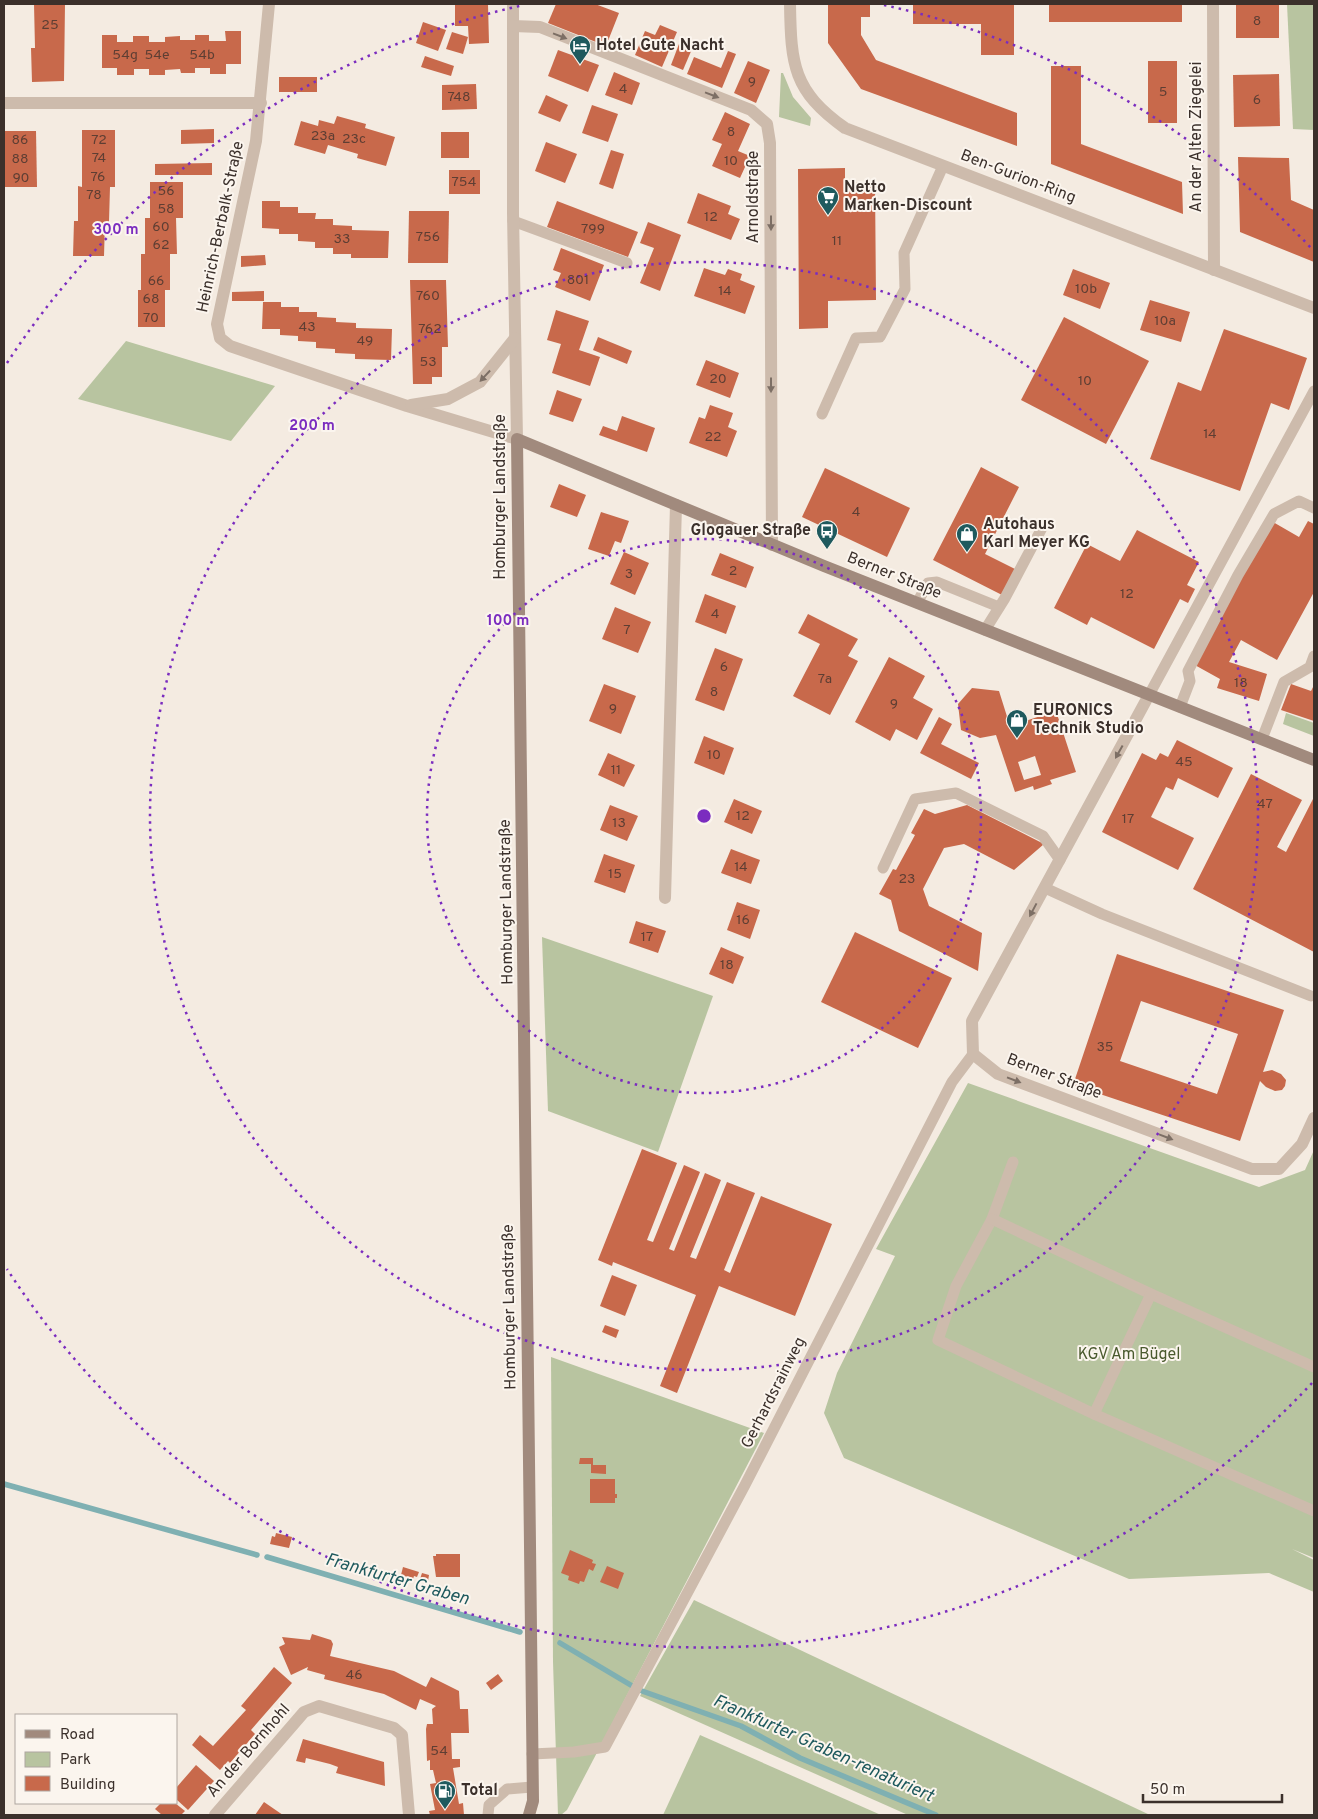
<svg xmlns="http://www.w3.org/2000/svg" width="1318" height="1819" font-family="Overpass,sans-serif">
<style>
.green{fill:#b8c4a0}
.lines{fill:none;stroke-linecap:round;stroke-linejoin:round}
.stream{stroke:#7fb0b2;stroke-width:5.5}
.building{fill:#c8694b;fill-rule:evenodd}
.lane{stroke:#cdbbac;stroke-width:11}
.street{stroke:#cdbbac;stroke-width:12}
.secondary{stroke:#a18a7d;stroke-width:12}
.oneway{fill:#7d6f65}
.ring{fill:none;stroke:#7b2cbf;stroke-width:2.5;stroke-dasharray:2.5 5}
.labels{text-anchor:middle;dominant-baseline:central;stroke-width:4;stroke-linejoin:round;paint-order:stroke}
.number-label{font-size:14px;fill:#5e3e33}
.poi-label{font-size:16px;font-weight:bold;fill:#3b302b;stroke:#fbf5ee;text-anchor:start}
.street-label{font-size:16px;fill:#3b302b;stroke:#fbf5ee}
.park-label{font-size:16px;fill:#4a5a2e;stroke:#fbf5ee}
.water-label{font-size:18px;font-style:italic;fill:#1f5a5e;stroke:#fbf5ee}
.centre{fill:#7b2cbf;stroke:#fbf5ee;stroke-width:2.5}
.ring-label{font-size:15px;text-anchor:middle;font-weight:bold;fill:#7b2cbf;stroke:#fbf5ee;stroke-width:4;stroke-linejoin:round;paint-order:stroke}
</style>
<rect width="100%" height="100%" fill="#f4ebe1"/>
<g class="green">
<polygon points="1287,4 1314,4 1314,130 1293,129"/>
<polygon points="781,73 783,73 793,97 811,118 810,126 779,117"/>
<polygon points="126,341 275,386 231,441 78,399"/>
<polygon points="1286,713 1314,723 1314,736 1283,724"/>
<polygon points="542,937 713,996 658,1152 548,1111"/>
<polygon points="968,1083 1259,1187 1305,1170 1314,1150 1314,1558 1292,1549 1314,1560 1314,1592 1269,1573 1129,1579 844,1458 824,1413 837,1373 895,1256 876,1249"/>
<polygon points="551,1357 764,1433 567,1810 561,1815 558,1815 553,1662"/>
<polygon points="694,1600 1150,1815 908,1815 640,1696"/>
<polygon points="700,1735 881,1815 663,1815"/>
</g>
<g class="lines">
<g class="stream">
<polyline points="4,1484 257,1555"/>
<polyline points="267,1557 520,1632"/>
<polyline points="560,1643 634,1687"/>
<polyline points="642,1691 741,1726 800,1758 936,1815"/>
</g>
</g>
<g class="building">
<polygon points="34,4 65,4 64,81 32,82 31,48 35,48"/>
<polygon points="455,4 488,4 489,43 469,44 468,26 455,26"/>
<polygon points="556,4 595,4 619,13 606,46 548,23"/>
<polygon points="828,4 870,4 870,17 861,17 861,35 876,60 1017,113 1017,146 861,89 828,43"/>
<polygon points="913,4 1014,4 1014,55 981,55 981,24 913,24"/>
<rect x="1049" y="4" width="133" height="18"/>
<rect x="1236" y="4" width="43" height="34"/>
<polygon points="423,22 446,30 438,51 416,43"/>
<polygon points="660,25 677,32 662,67 635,55 645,31 655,35"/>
<polygon points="225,31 241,31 241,64 226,64 226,74 210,74 210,68 195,68 195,73 181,73 180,69 165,70 165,75 149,75 149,69 134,69 134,75 117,75 117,68 102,68 102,35 117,35 117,42 133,42 133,36 149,36 149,42 165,42 165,37 180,36 180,40 195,40 195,35 209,35 209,41 226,41"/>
<polygon points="452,32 468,37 463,54 446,49"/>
<polygon points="679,44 692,49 683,70 671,65"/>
<polygon points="558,50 599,65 588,92 548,76"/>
<polygon points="728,51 736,54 722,88 687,74 694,57 721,68"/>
<polygon points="425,56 454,66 451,76 421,67"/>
<polygon points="748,61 770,70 756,103 734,93"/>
<rect x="1148" y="61" width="29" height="62"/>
<polygon points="1051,66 1081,66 1081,144 1182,182 1183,214 1051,164"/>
<polygon points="614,72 640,83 632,105 605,95"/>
<polygon points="1279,74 1280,126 1234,127 1233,75"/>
<rect x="279" y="77" width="38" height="15"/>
<polygon points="476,84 477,109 442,110 442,85"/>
<polygon points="546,95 568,105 560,122 538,113"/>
<polygon points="592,105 618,114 608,142 582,133"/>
<polygon points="725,112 750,124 738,151 750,156 740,178 712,166 722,144 712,140"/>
<polygon points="337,116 366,124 365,128 395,137 386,166 357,158 358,154 328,145 325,154 294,145 301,121 318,126 319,120 334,124"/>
<polygon points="214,129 214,143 181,144 181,130"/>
<polygon points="82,130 115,130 115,187 110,187 109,222 105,222 104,256 73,256 74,221 78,221 78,186 82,187"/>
<polygon points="4,131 36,131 37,187 4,187"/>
<rect x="441" y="132" width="28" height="26"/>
<polygon points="546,142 577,154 565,183 535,171"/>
<polygon points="611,150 624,154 613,189 599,184"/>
<polygon points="1238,157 1289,158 1291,200 1314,210 1314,262 1240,232"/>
<polygon points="212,163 212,175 155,175 155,164"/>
<polygon points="845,168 845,182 875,182 876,300 828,301 828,328 799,329 798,169"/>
<rect x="449" y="170" width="31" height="24"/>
<polygon points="150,182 183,182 183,218 176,218 177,254 170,254 170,290 165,290 165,327 138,327 138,290 141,290 141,254 145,254 145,218 150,218"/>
<polygon points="698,193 731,206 728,214 740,219 731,240 687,223"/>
<polygon points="262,201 280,201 280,207 298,207 298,213 316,213 315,219 333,219 333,225 352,226 352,230 389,231 388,258 351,258 351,254 333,254 333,248 315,248 315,242 298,241 298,234 279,234 279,229 262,228"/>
<polygon points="557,201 638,232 628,257 547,227"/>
<polygon points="409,211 449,211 448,263 408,263"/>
<polygon points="648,222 681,235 660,291 640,283 654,248 640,243"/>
<polygon points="561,248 604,265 590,301 555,287 561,273 553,270"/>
<polygon points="265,255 266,265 241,267 241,256"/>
<polygon points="704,268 725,275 728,269 742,274 740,280 755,286 745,314 694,296"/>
<polygon points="1073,269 1110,283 1100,309 1063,295"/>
<polygon points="410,280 446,280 448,347 442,347 442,377 432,377 432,384 413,384"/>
<polygon points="264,291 264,301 232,301 232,292"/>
<polygon points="1150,300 1190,312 1181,342 1140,330"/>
<polygon points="263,302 281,302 281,307 299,307 299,312 317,312 317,317 336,318 336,322 356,323 356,328 392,329 391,360 355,359 355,354 335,353 335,349 316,348 316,342 298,341 298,336 280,335 280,329 262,329"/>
<polygon points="556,310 589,321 579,350 600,357 590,386 552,373 561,344 547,340"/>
<polygon points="1064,317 1149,361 1106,444 1021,400"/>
<polygon points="1224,329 1307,358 1289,410 1271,403 1240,491 1150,459 1178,382 1201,391"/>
<polygon points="598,337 632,351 627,364 593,350"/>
<polygon points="706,360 739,373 730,398 696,385"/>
<polygon points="557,390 582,399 573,422 549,414"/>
<polygon points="710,405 733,413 728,427 737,431 727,457 689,443 699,417 705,419"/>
<polygon points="622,416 655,428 647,452 599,435 603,426 617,431"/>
<polygon points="981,467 1019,487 985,554 1017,570 1004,596 933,560"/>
<polygon points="825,468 910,508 887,557 802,517"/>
<polygon points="559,484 586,495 577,517 550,507"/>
<polygon points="601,512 629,521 621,543 615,541 609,556 588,549"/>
<polygon points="1308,521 1314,524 1314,592 1277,660 1241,640 1229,662 1267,674 1259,701 1217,688 1220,679 1193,664 1273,522 1299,537"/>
<polygon points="1137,530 1199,562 1187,585 1195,589 1188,603 1180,599 1154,649 1091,617 1087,625 1054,608 1087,544 1120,561"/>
<polygon points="624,552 649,563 635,595 610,584"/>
<polygon points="720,553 754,567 746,588 711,575"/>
<polygon points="705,594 736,606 726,634 695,622"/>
<polygon points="615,607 651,622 638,653 602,639"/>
<polygon points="808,614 858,639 848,656 858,661 830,715 793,696 820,644 798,633"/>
<polygon points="715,648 743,659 724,711 695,700"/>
<polygon points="889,657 925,676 913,698 933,709 917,740 896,729 890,741 855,722"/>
<polygon points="604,684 636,696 621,734 589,721"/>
<polygon points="1291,684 1311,691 1314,685 1314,721 1281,710"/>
<path d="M972,688l27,3 11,35 46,-15 20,61 -26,8 2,4 -18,6 -1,-4 -18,6 -19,-57 -16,3 -19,-8 -3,-26zM1035,756l6,19 -17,5 -6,-18z"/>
<polygon points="939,717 952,724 941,744 979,763 971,779 920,753"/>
<polygon points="704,736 734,748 724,775 694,763"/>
<polygon points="1177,740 1233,768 1218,798 1178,778 1173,790 1166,787 1151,817 1194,838 1178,870 1102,832 1142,753 1156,760 1160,753 1168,757"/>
<polygon points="608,753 635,765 624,787 598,775"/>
<polygon points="1251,774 1302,800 1277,847 1286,852 1314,797 1314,952 1193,889"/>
<polygon points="734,799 762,811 752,834 724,822"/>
<polygon points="610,805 638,816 627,841 600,830"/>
<polygon points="967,805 1044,844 1014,870 964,844 944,848 923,889 929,906 982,933 978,971 899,931 891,900 879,894 893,869 896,870 915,835 911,833 924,809 935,814"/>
<polygon points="731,849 760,860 751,884 721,873"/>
<polygon points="604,854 635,865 625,893 594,882"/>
<polygon points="737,902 760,910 750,939 727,930"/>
<polygon points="636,921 666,931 658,953 629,943"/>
<polygon points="855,932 952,978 918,1048 821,1002"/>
<polygon points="721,947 744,957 733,984 709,974"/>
<path d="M1117,954l167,56 -21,62 9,-2 9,4 5,6 -1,6 -3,4 -7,1 -9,-4 -6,-6 -20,60 -167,-56zM1141,1001l97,33 -21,60 -97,-33z"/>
<polygon points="642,1149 677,1163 647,1240 653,1242 684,1165 700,1172 669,1249 674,1251 705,1173 721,1180 690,1257 696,1259 727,1182 755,1193 724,1270 730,1273 761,1196 832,1224 795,1316 719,1286 677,1393 660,1386 696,1295 613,1262 612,1266 598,1260"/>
<polygon points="612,1275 637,1285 625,1316 600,1306"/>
<polygon points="605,1325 619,1330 616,1338 602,1332"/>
<polygon points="580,1458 593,1458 593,1465 606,1465 606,1474 591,1473 591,1464 579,1464"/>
<polygon points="590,1479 615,1479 615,1494 617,1494 617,1498 615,1498 615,1503 590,1503"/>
<polygon points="276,1533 292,1537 289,1548 270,1544 272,1536 275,1537"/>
<polygon points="570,1550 593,1560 592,1563 596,1564 593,1571 589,1569 584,1582 580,1581 579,1584 568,1580 569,1576 561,1573"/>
<polygon points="436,1554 460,1554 460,1577 436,1577 433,1556 436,1556"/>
<polygon points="607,1566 624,1573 618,1589 600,1582"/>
<polygon points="403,1567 419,1572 417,1577 414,1576 413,1579 401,1575"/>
<polygon points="422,1573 429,1575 428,1581 420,1579"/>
<polygon points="312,1634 331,1640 333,1644 330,1656 394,1671 426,1687 431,1677 459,1691 460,1709 468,1709 469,1733 451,1733 452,1759 460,1759 460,1767 453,1768 459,1804 463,1803 464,1815 430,1815 429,1811 435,1810 430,1784 436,1783 433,1770 430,1770 430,1760 427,1761 426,1729 427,1724 433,1724 432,1709 436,1706 420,1699 416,1710 384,1694 324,1679 325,1675 307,1670 308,1667 291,1675 279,1647 285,1644 282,1637 310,1640"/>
<polygon points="274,1667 292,1683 251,1730 255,1734 230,1763 228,1761 220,1770 192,1745 200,1735 213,1746 246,1710 241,1706"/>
<polygon points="498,1674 503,1681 491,1690 486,1683"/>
<polygon points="303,1739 384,1762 385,1786 336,1773 338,1767 330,1764 306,1758 305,1763 296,1761"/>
<polygon points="196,1765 214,1781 188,1810 176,1799 176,1788"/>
<polygon points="264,1802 280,1813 283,1815 255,1815"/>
<polygon points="161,1803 175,1803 185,1811 181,1815 162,1815 155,1809"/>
</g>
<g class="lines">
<g class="lane">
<polyline points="513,221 627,263"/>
<polyline points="822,414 856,338 880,337 905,289 904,253 943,166"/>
<polyline points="917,603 928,583 937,582 999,607"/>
<polyline points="985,630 1005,598 1043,526"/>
<polyline points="1149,695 1314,391"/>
<polyline points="1180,707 1190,681 1188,671 1238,575 1274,514 1299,501 1314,508"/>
<polyline points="1262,739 1284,682 1310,667 1314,656"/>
<polyline points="883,868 915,799 956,793 1043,836 1060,860"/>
<polyline points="1045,888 1102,914 1311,996"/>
<polyline points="1013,1162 992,1219 956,1286 938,1340 1094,1414 1314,1511"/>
<polyline points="992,1219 1151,1294 1314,1367"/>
<polyline points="1094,1414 1151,1294"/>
<polyline points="532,1754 574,1752 605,1747 745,1485 952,1082 973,1054"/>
<polyline points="488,1815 489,1805 507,1789 532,1787"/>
</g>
<g class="street">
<polyline points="269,4 256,141 217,324 220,338 230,346 407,406 517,439 513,213 513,4"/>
<path d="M790,4c1,61 3,87 55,124l469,180"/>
<polyline points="1213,4 1214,270"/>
<polyline points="513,26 540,27 751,110 767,124 770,143 772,545"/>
<polyline points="4,103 261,103"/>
<polyline points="411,405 448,399 480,382 515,338"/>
<polyline points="1149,695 972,1021 973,1054 998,1074 1252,1169 1279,1169 1302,1144 1314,1118"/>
<polyline points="665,898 676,505"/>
<polyline points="215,1815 304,1712 319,1706 394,1728 402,1735 409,1815"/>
</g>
<polyline class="secondary" points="529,1815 533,1801 517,439 824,566 1314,760"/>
</g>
<defs><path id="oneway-solid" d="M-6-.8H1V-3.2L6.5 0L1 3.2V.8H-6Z" transform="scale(1.25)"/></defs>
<g class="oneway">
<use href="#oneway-solid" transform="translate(560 36) rotate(21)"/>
<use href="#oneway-solid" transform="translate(712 95) rotate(21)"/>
<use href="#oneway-solid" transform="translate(771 223) rotate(90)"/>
<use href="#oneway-solid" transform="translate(485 376) rotate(133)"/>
<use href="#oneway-solid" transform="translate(771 385) rotate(90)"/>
<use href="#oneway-solid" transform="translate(1119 752) rotate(119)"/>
<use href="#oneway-solid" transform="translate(1033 910) rotate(118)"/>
<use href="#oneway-solid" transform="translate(1014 1080) rotate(21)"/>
<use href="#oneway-solid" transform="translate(1166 1137) rotate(21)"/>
</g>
<g class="ring">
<circle cx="704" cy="816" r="277"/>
<circle cx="704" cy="816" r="554"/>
<path d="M1312 1383A831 831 0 0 1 7 1269M7 363A831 831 0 0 1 524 5M884 5A831 831 0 0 1 1312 249"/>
</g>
<defs>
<g id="hotel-pin" transform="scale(1.125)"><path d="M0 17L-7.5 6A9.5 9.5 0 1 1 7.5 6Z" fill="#1f5a5e" stroke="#fbf5ee"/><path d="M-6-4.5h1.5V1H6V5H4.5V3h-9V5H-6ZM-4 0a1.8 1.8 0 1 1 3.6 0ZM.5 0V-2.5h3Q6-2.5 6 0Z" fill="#fff"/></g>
<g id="supermarket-pin" transform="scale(1.125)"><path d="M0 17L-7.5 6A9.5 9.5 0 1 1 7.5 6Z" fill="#1f5a5e" stroke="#fbf5ee"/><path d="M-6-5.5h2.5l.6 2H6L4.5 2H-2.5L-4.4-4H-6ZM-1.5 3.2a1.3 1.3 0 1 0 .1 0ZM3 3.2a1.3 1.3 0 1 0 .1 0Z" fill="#fff"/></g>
<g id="bus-pin" transform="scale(1.125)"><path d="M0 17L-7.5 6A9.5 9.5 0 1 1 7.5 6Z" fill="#1f5a5e" stroke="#fbf5ee"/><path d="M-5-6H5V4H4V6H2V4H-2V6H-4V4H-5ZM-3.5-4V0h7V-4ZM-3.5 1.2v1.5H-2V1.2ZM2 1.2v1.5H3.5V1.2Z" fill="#fff"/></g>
<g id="shop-pin" transform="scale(1.125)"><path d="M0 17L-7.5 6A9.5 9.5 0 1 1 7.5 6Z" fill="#1f5a5e" stroke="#fbf5ee"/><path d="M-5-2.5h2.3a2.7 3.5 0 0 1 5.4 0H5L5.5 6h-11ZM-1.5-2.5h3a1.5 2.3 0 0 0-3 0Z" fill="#fff"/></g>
<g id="fuel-pin" transform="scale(1.125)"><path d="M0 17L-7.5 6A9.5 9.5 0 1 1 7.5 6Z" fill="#1f5a5e" stroke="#fbf5ee"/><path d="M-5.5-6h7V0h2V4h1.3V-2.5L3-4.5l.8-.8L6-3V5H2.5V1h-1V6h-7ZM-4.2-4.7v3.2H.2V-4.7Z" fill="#fff"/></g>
</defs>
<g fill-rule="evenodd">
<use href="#hotel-pin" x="580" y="46"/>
<use href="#supermarket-pin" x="828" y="197"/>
<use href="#bus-pin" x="827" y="531"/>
<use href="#shop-pin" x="967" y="534"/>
<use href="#shop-pin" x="1017" y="720"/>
<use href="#fuel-pin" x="445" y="1791"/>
</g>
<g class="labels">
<g class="number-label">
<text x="1257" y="21">8</text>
<text x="50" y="25">25</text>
<text x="125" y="55">54g</text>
<text x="157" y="55">54e</text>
<text x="202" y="55">54b</text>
<text x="752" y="82">9</text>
<text x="623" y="89">4</text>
<text x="1163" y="92">5</text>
<text x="459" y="97">748</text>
<text x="1257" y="100">6</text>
<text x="731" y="132">8</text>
<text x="323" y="136">23a</text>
<text x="354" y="139">23c</text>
<text x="20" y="140">86</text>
<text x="99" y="140">72</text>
<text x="99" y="158">74</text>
<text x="20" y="159">88</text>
<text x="731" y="161">10</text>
<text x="98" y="177">76</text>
<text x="21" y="178">90</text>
<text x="464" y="182">754</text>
<text x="166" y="191">56</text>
<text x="94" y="195">78</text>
<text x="166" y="209">58</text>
<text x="711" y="217">12</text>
<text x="161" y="227">60</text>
<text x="593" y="229">799</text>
<text x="428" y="237">756</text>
<text x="342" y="239">33</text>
<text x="837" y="241">11</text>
<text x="161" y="245">62</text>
<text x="578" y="280">801</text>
<text x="156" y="281">66</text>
<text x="1086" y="289">10b</text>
<text x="725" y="291">14</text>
<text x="428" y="296">760</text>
<text x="151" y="299">68</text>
<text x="151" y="318">70</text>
<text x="1165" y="321">10a</text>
<text x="307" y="327">43</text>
<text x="430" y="329">762</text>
<text x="365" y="341">49</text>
<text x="428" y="362">53</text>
<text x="718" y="379">20</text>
<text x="1085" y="381">10</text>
<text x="1210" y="434">14</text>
<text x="713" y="437">22</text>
<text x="856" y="512">4</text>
<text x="733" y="571">2</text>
<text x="629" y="574">3</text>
<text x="1127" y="594">12</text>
<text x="715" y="614">4</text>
<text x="627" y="630">7</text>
<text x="724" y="667">6</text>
<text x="825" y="679">7a</text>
<text x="1241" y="683">18</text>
<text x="714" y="692">8</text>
<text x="894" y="704">9</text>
<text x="613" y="709">9</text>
<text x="714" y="755">10</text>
<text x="1184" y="762">45</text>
<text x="616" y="770">11</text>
<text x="1265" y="804">47</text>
<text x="743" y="816">12</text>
<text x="1128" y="819">17</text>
<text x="619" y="823">13</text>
<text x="741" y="867">14</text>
<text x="615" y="874">15</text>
<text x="907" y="879">23</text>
<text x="743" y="920">16</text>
<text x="647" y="937">17</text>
<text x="727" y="965">18</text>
<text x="1105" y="1047">35</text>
<text x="354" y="1675">46</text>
<text x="439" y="1751">54</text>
</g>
<g class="poi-label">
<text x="596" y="46">Hotel Gute Nacht</text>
<text x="844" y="188">Netto<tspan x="844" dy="18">Marken-Discount</tspan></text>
<text x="983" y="525">Autohaus<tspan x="983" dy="18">Karl Meyer KG</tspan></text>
<text x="811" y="531" text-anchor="end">Glogauer Straße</text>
<text x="1033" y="711">EURONICS<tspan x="1033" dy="18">Technik Studio</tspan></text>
<text x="461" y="1791">Total</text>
</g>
<g class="street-label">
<text transform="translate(1197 137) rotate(-90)">An der Alten Ziegelei</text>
<text transform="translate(1018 177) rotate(21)">Ben-Gurion-Ring</text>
<text transform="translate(754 197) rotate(-90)">Arnoldstraße</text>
<text transform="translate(221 227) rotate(-78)">Heinrich-Berbalk-Straße</text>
<text transform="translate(501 497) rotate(-90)">Homburger Landstraße</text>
<text transform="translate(894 576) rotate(22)">Berner Straße</text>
<text transform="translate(507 902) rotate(-91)">Homburger Landstraße</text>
<text transform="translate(1054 1077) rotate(21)">Berner Straße</text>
<text transform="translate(510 1307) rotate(-91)">Homburger Landstraße</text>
<text transform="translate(774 1393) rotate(-63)">Gerhardsrainweg</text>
<text transform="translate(249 1751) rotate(-49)">An der Bornhohl</text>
</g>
<g class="park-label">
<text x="1129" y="1355">KGV Am Bügel</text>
</g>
<g class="water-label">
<text transform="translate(397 1580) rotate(16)">Frankfurter Graben</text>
<text transform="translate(823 1749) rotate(24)">Frankfurter Graben-renaturiert</text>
</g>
</g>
<circle cx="704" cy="816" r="8" class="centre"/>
<g class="ring-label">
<text x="116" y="234">300 m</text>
<text x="312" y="430">200 m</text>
<text x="508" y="625">100 m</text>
</g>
<rect width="1318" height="1819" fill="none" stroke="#3b302b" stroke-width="10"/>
<rect x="15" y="1714" width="162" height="90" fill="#fbf5ee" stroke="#aea6a0"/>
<rect x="25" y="1730" width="25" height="8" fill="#a18a7d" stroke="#aea6a0"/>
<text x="60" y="1739" font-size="15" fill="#3b302b">Road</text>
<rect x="25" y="1752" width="25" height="15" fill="#b8c4a0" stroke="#aea6a0"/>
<text x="60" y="1764" font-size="15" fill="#3b302b">Park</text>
<rect x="25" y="1776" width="25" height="15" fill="#c8694b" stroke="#aea6a0"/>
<text x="60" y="1789" font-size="15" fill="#3b302b">Building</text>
<path d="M1143 1794v8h139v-8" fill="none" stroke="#3b302b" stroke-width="2.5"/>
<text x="1150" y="1794" font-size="15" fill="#3b302b" stroke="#fbf5ee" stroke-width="4" paint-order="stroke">50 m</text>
</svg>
